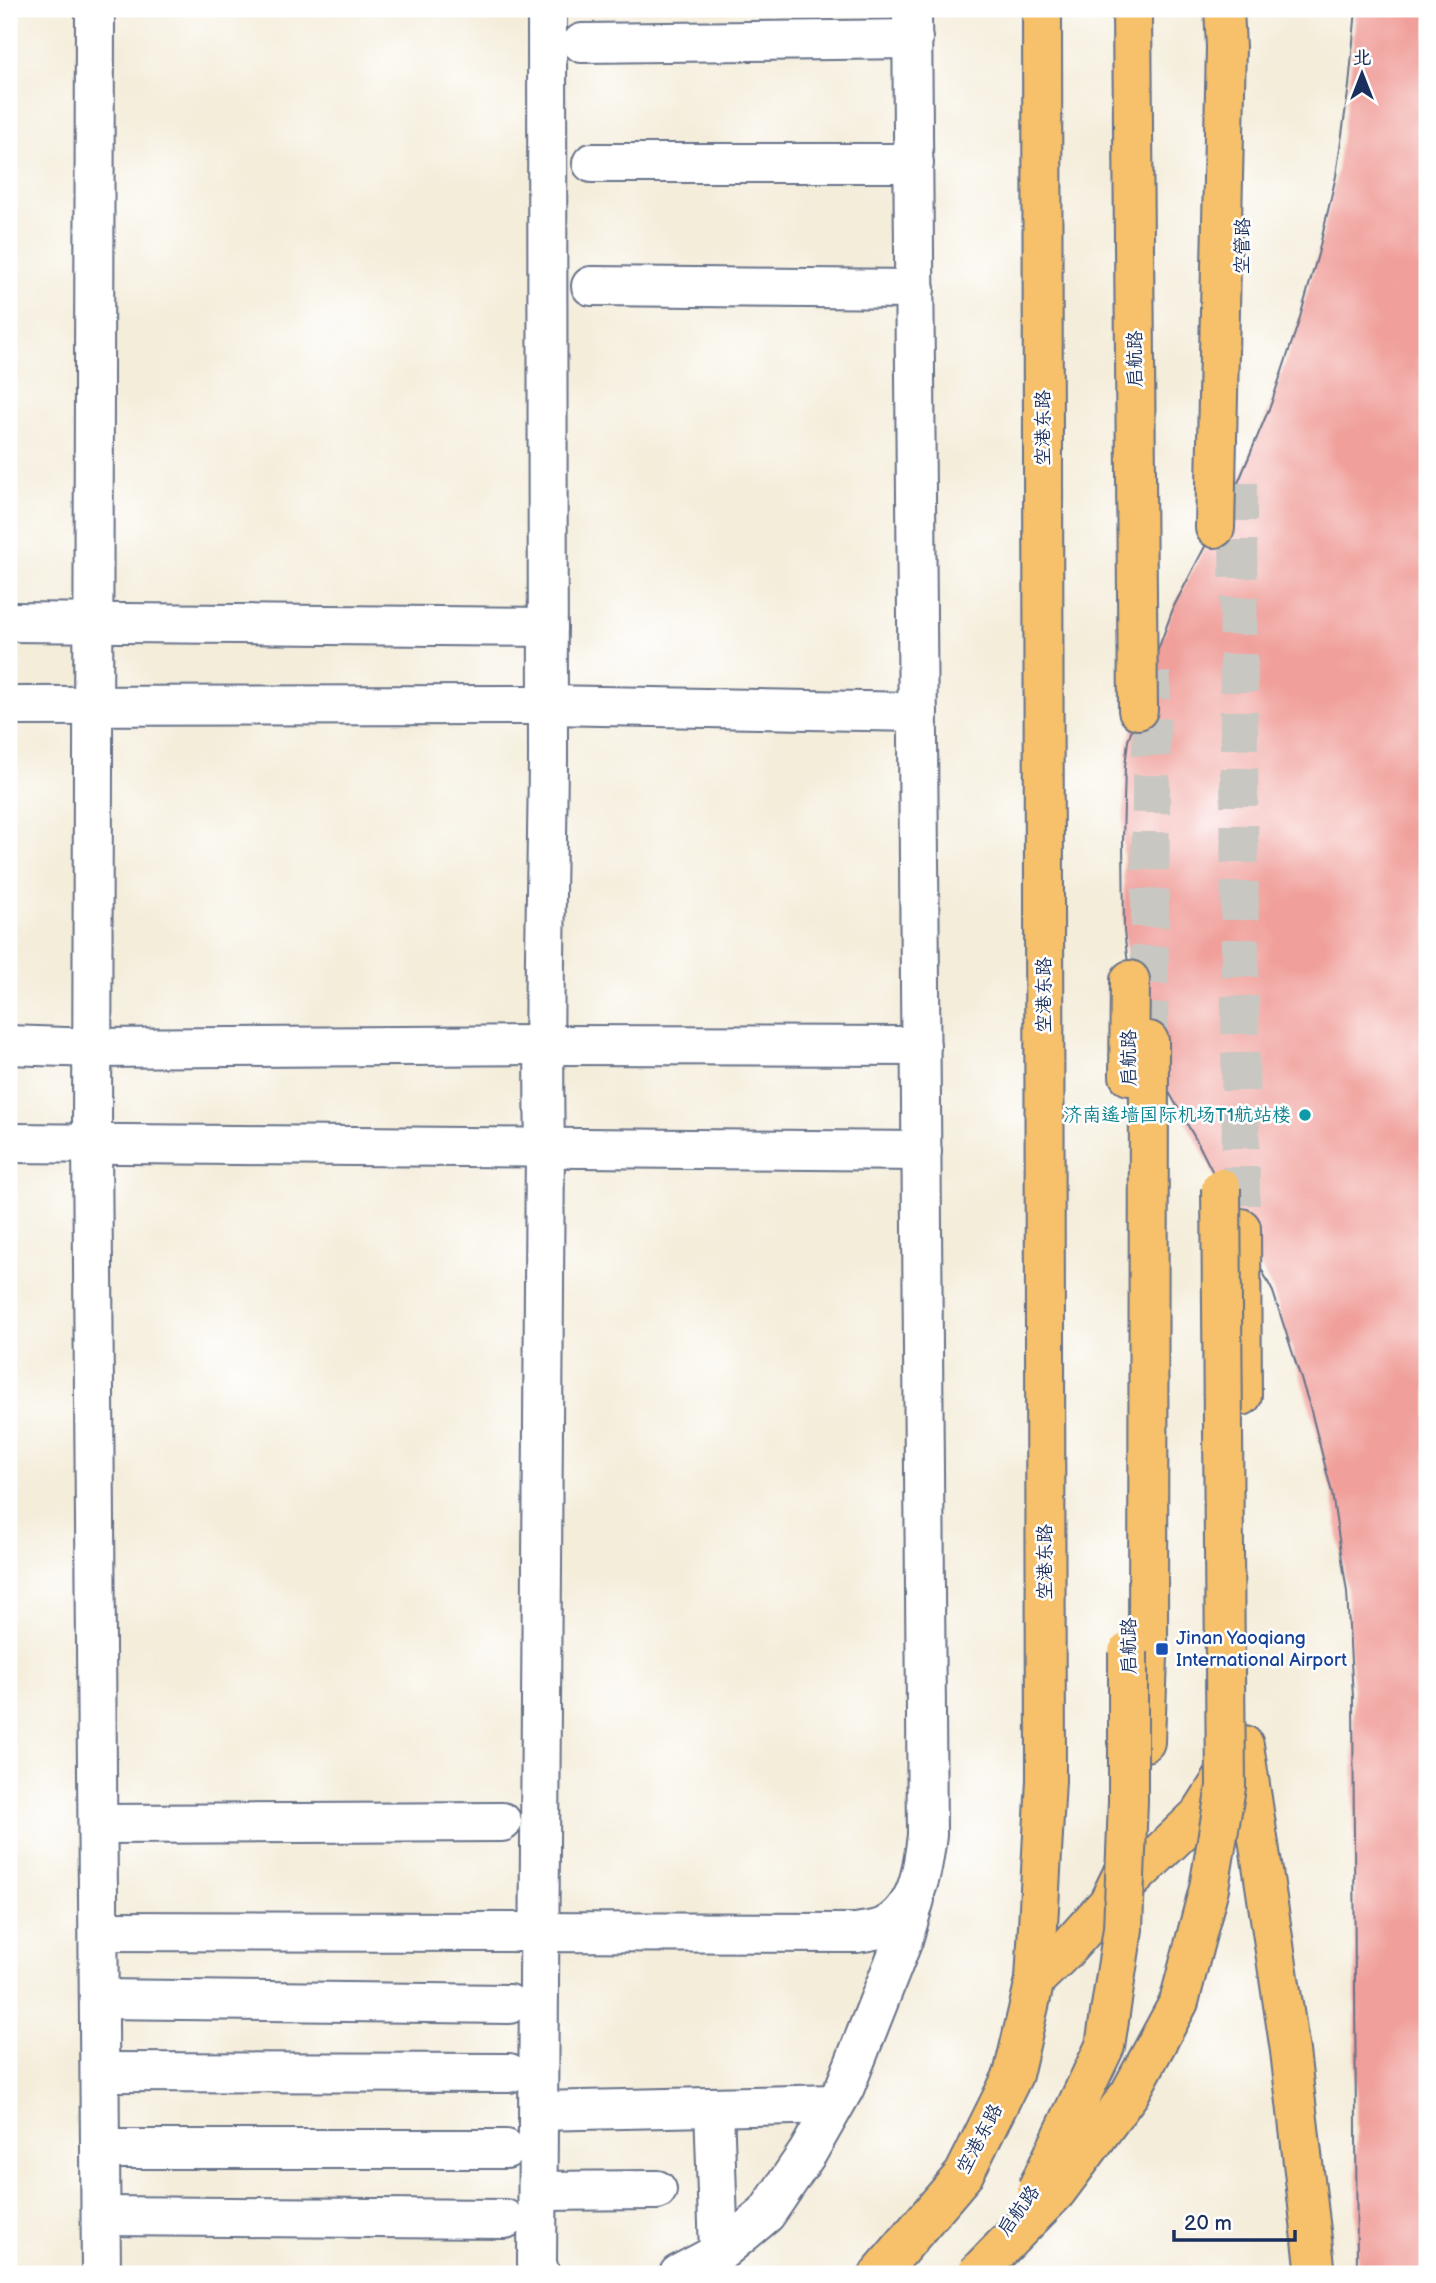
<svg xmlns="http://www.w3.org/2000/svg" width="1436" height="2283" font-family="'Balsamiq Sans','LXGW WenKai TC',sans-serif">
<style>
.building{fill:#f09f9a}
.lines{fill:none;stroke-linecap:round;stroke-linejoin:round}
.major-tunnel{stroke:#c9c7c1;stroke-width:38;stroke-dasharray:38 19;stroke-linecap:butt}
.minor-casing{stroke:#677289;stroke-width:42}
.major-casing{stroke:#677289;stroke-width:42}
.minor{stroke:#fff;stroke-width:38}
.major{stroke:#f6c16b;stroke-width:38}
.major-bridge-casing{stroke:#677289;stroke-width:42;stroke-linecap:butt}
.major-bridge{stroke:#f6c16b;stroke-width:38}
.culture-dot{fill:#0f9aa8;stroke:#fff;stroke-width:2.5}
.transit-dot{fill:#1a4fb4;stroke:#fff;stroke-width:2.5}
.labels{text-anchor:middle;dominant-baseline:central;stroke-width:5;stroke-linejoin:round;paint-order:stroke}
.street-label{font-size:19px;fill:#1b2f5e;stroke:#fff}
.culture-label{font-size:19px;fill:#0d838f;stroke:#fff;text-anchor:end}
.transit-label{font-size:19px;fill:#164399;stroke:#fff;text-anchor:start}
</style>
<rect width="100%" height="100%" fill="#fff"/>
<filter id="ink" filterUnits="userSpaceOnUse"><feTurbulence type="fractalNoise" baseFrequency=".0143" numOctaves="2"/><feDisplacementMap in="SourceGraphic" scale="14" xChannelSelector="R" yChannelSelector="G"/><feConvolveMatrix kernelMatrix="1 2 1 2 8 2 1 2 1" color-interpolation-filters="sRGB"/></filter>
<filter id="wash" filterUnits="userSpaceOnUse"><feTurbulence type="fractalNoise" baseFrequency=".00686" numOctaves="4" result="noise"/><feDisplacementMap in="SourceGraphic" scale="28" xChannelSelector="R" yChannelSelector="G"/><feGaussianBlur stdDeviation="1.57" result="paint"/><feColorMatrix in="noise" values="0 0 0 0 0 0 0 0 0 0 0 0 0 0 0 0 0 1.4 0 .05"/><feComposite in="paint" operator="in"/></filter>
<g filter="url(#wash)">
<rect width="100%" height="100%" fill="#f4edda"/>
<g id="blocks">
<polygon class="building" points="1356,9 1427,9 1427,2274 1357,2274 1353,1697 1347,1592 1332,1493 1310,1407 1273,1292 1199,1145 1165,1085 1130,980 1124,931 1123,841 1125,766 1128,741 1147,680 1174,606 1238,483 1271,404 1298,324 1318,254 1336,176 1349,86"/>
</g>
</g>
<g filter="url(#ink)">
<use href="#blocks" fill-opacity="0" stroke="#677289" stroke-width="2"/>
<g class="lines">
<g class="major-tunnel">
<polyline points="1238,483 1241,1228"/>
<polyline points="1149,1041 1152,672"/>
</g>
<g class="minor-casing">
<g id="minor">
<polyline points="95,9 92,1142 101,2274"/>
<polyline points="582,43 913,39"/>
<polyline points="592,163 914,163"/>
<polyline points="591,286 915,289"/>
<polyline points="9,622 548,627"/>
<polyline points="9,706 548,705 918,712"/>
<polyline points="9,1045 93,1048 542,1045 921,1046"/>
<polyline points="9,1143 922,1151"/>
<polyline points="98,1824 502,1822"/>
<path d="M99,1931l758,2c8,-2 19,-2 27,-6 34,-17 39,-58 43,-92l-15,-1826"/>
<polyline points="100,1999 509,2004"/>
<polyline points="100,2072 509,2073"/>
<polyline points="714,2107 719,2253"/>
<polyline points="539,2111 835,2104"/>
<polyline points="101,2149 506,2149"/>
<polyline points="538,2191 657,2190"/>
<polyline points="101,2216 505,2219"/>
<path d="M540,2274l-3,-11 8,-1117c-3,-129 2,-259 3,-388 1,-250 1,-500 -1,-749"/>
<polyline points="679,2274 719,2253 766,2214 808,2152 845,2087 903,1940 915,1899"/>
</g>
</g>
<g class="major-casing">
<g id="major">
<polyline points="1132,9 1138,710"/>
<polyline points="1215,528 1226,47 1224,9"/>
<polyline points="1129,1076 1130,980"/>
<polyline points="1241,1228 1242,1396"/>
<polyline points="1145,1742 1148,1657 1149,1041"/>
<polyline points="1244,1745 1290,2051 1316,2274"/>
<polyline points="1117,1894 1200,1814 1230,1767"/>
<polyline points="1035,1980 1064,1952 1108,1903 1128,1862"/>
<polyline points="879,2274 964,2174 1013,2075 1035,1980 1046,1780 1042,9"/>
</g>
</g>
<use href="#minor" class="minor"/>
<use href="#major" class="major"/>
<g class="major-bridge-casing">
<g id="major-bridge">
<polyline points="1037,2189 1105,2046 1123,1929 1128,1801 1128,1652"/>
<polyline points="976,2274 1057,2191 1130,2093 1179,2002 1209,1888 1226,1787 1221,1188"/>
</g>
</g>
<use href="#major-bridge" class="major-bridge"/>
</g>
</g>
<circle class="culture-dot" cx="1305" cy="1115" r="7"/>
<rect class="transit-dot" x="1155" y="1642" width="14" height="14" rx="3.5"/>
<g class="labels">
<g class="street-label">
<text transform="translate(1243 246) rotate(-89)">空管路</text>
<text transform="translate(1135 359) rotate(-90)">启航路</text>
<text transform="translate(1043 428) rotate(-90)">空港东路</text>
<text transform="translate(1044 995) rotate(-90)">空港东路</text>
<text transform="translate(1129 1058) rotate(-90)">启航路</text>
<text transform="translate(1045 1562) rotate(-90)">空港东路</text>
<text transform="translate(1129 1646) rotate(-90)">启航路</text>
<text transform="translate(980 2139) rotate(-62)">空港东路</text>
<text transform="translate(1019 2211) rotate(-54)">启航路</text>
</g>
<g class="culture-label">
<text x="1291" y="1115">济南遥墙国际机场T1航站楼</text>
</g>
<g class="transit-label">
<text x="1176" y="1638">Jinan Yaoqiang<tspan x="1176" dy="22">International Airport</tspan></text>
</g>
</g>
<rect width="1436" height="2283" fill="none" stroke="#fff" stroke-width="35"/>
<g transform="translate(1362 74)" stroke="#ffffff" stroke-width="5" paint-order="stroke">
<path d="M0-5L12 26L0 18L-12 26Z" fill="#1b2f5e"/>
<text y="-10" font-size="19" font-weight="bold" text-anchor="middle" fill="#1b2f5e">北</text>
</g>
<path d="M1174 2230v10h121v-10" fill="none" stroke="#1b2f5e" stroke-width="3.5"/>
<text x="1184" y="2230" font-size="21" fill="#1b2f5e" stroke="#ffffff" stroke-width="5" paint-order="stroke">20 m</text>
</svg>
